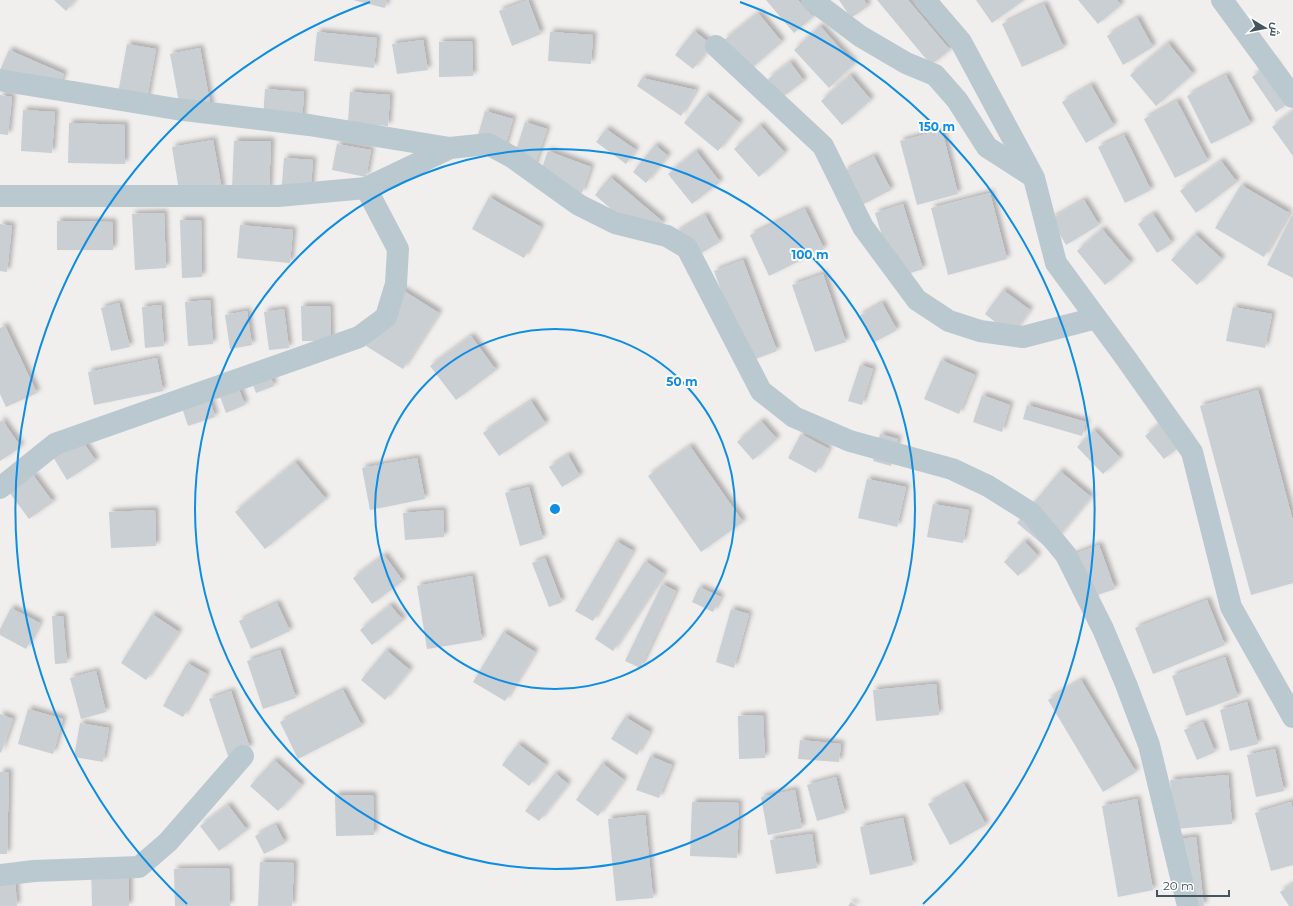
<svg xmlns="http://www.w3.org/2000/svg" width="1293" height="906" font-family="Montserrat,Cairo,sans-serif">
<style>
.building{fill:#c9cfd3;filter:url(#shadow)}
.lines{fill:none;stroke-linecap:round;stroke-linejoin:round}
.minor{stroke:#bac9cf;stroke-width:22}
.ring{fill:none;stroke:#0d8de3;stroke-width:2}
.centre{fill:#0d8de3;stroke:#fff;stroke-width:2}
.ring-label{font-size:12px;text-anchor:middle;font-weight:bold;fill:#0d8de3;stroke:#fff;stroke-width:4;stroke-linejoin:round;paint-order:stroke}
</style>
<defs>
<filter id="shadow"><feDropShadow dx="3.5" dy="-3.5" stdDeviation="2" flood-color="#0004"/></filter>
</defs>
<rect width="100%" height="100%" fill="#f1eeee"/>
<g class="building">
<polygon points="54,0 75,0 66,11"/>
<polygon points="353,0 387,0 385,8"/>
<polygon points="528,0 541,34 512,46 499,11"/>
<polygon points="766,0 798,0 813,17 794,33"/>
<polygon points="839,0 864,0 868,6 851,18"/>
<polygon points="877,0 908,0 950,50 931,65"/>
<polygon points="976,0 1024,0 992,23"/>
<polygon points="1078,0 1117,0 1121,5 1098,24"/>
<polygon points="1044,4 1064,48 1022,67 1002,24"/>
<polygon points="758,13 782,42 748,71 724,40"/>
<polygon points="1137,18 1153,47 1123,65 1107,36"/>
<polygon points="820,26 854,64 829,88 794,50"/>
<polygon points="694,31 712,45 693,69 675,55"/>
<polygon points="317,32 377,38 374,68 314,61"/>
<polygon points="550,32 593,35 591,64 548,61"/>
<polygon points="423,40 428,70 397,74 392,44"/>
<polygon points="472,41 473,76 439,77 439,42"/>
<polygon points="1168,43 1193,74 1156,106 1130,75"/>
<polygon points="127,44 156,49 146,104 117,99"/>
<polygon points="200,48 211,108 181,113 170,54"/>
<polygon points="9,50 64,74 56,94 0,70"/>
<polygon points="790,62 804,81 781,98 768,79"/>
<polygon points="1273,62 1293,100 1276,112 1252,77"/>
<polygon points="850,75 871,100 842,125 821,101"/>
<polygon points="1226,75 1251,124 1211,144 1187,96"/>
<polygon points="642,78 696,90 681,116 637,86"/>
<polygon points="1091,85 1114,126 1086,143 1062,102"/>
<polygon points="265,89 304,92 302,122 263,119"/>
<polygon points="350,92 390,95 388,126 348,123"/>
<polygon points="0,95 12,97 8,135 0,134"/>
<polygon points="706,95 740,123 718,151 684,123"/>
<polygon points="1177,101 1208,161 1175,178 1144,119"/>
<polygon points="23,110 55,112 52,153 21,151"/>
<polygon points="485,111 513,119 502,157 474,149"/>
<polygon points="1293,111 1293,156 1272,127"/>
<polygon points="525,122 547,129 532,173 511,166"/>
<polygon points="69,123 125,125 125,164 68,163"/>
<polygon points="760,125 785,153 759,177 734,149"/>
<polygon points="606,129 636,150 626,164 596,142"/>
<polygon points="942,130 958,194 917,205 900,141"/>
<polygon points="1124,135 1151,190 1125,203 1098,147"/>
<polygon points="213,140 222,190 180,197 172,147"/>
<polygon points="234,141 271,141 269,191 232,190"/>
<polygon points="337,144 371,150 366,177 332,170"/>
<polygon points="655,145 668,156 646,183 633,172"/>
<polygon points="548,151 591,167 582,193 539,176"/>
<polygon points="696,151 720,182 692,204 668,174"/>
<polygon points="874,156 891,190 862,205 844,171"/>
<polygon points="284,158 313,160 310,199 281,197"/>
<polygon points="1221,161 1237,182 1196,213 1180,191"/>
<polygon points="610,177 663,222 647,240 595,195"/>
<polygon points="1241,185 1289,213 1264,257 1215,228"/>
<polygon points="990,193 1007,259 948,275 931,208"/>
<polygon points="489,197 541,227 524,258 472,229"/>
<polygon points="1084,200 1099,225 1066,245 1051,219"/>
<polygon points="903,204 923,269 895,278 875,213"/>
<polygon points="805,209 824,249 769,276 750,235"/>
<polygon points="164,213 166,268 135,270 132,214"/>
<polygon points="1153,214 1172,243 1157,253 1138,224"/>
<polygon points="705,215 720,242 691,259 675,233"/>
<polygon points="1292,215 1293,216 1293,278 1267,265"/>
<polygon points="180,220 201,220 202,277 182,278"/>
<polygon points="57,221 113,222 113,250 57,250"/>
<polygon points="0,224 12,226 7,272 0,271"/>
<polygon points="240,225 293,230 290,263 237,258"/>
<polygon points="1102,229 1131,263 1105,285 1077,251"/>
<polygon points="1195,234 1222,259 1197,285 1171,260"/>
<polygon points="743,260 777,351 747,362 714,271"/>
<polygon points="823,274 846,342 815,352 792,285"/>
<polygon points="401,289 439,313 403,369 366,346"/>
<polygon points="1003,290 1030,310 1012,335 985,314"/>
<polygon points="210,300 213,344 188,346 185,302"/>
<polygon points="119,303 130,347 111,351 101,308"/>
<polygon points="882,303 897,330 873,343 859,316"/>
<polygon points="161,305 164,346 145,348 142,307"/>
<polygon points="301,306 330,306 331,341 302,341"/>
<polygon points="1233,307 1272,314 1265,348 1226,341"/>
<polygon points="284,309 289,348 269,350 264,312"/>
<polygon points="247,311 252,345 230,349 225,315"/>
<polygon points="5,326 37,393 6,407 0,394 0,328"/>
<polygon points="471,336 496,370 456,400 430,366"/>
<polygon points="157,358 163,391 94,405 88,372"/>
<polygon points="941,360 975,375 959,414 924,399"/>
<polygon points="266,365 274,386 256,393 248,372"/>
<polygon points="860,365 873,369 862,405 848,401"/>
<polygon points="234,376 245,405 226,413 215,383"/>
<polygon points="206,386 215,417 188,426 178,395"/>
<polygon points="1258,390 1293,521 1293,583 1251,595 1200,406"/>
<polygon points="982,395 1010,405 1002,432 973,422"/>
<polygon points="531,401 546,424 499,456 483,433"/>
<polygon points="1027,405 1086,422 1082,436 1023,419"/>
<polygon points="1169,416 1188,440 1164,459 1145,436"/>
<polygon points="2,420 21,447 0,461 0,422"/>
<polygon points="761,421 777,439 753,460 737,442"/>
<polygon points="1094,430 1120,458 1103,474 1077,447"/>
<polygon points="801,434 829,449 816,473 788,458"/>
<polygon points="880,434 898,439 891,466 873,461"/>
<polygon points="81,439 96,461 67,480 53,457"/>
<polygon points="690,446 743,522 701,552 648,476"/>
<polygon points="568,455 580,476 562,487 549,467"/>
<polygon points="417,458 425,499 370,510 362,468"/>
<polygon points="295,462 326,499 265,549 235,512"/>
<polygon points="1060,471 1091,497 1048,549 1017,523"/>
<polygon points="33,475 53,502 29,519 9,492"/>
<polygon points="867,479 906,487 897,527 858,518"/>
<polygon points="529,487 543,539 520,546 505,493"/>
<polygon points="933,504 969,510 963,543 927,537"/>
<polygon points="155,510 156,546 111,548 109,512"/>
<polygon points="443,510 444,537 405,540 403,513"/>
<polygon points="616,541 633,551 593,621 575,611"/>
<polygon points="1024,541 1038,556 1018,576 1004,562"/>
<polygon points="1099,545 1115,589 1083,600 1067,557"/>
<polygon points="384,555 403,581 372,604 353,578"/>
<polygon points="545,558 562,602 549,607 532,563"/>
<polygon points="645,561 664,574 613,651 595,639"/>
<polygon points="472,576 482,640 427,649 417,586"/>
<polygon points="662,584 676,591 640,668 625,661"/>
<polygon points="699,587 721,597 713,612 692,602"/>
<polygon points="1207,600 1225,645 1153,674 1135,628"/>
<polygon points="277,603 290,631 251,649 239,621"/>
<polygon points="390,605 403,620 372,645 360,630"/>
<polygon points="11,608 40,623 26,649 0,635 0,629"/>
<polygon points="731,609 749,614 734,668 716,662"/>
<polygon points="152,614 179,632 146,680 121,663"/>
<polygon points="52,616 63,616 67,663 55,664"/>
<polygon points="503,632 535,652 505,701 473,682"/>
<polygon points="280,650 296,698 263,709 247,661"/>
<polygon points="386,650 410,670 385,700 361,680"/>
<polygon points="1225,657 1238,697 1186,716 1172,676"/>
<polygon points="187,663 207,674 183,717 163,706"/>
<polygon points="96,671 106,712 81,719 70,678"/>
<polygon points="1081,680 1136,772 1103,792 1048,700"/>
<polygon points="936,684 939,715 876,721 873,690"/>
<polygon points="343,690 362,726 298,759 280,722"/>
<polygon points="231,691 250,748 228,756 209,699"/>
<polygon points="1247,702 1258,744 1230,751 1220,710"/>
<polygon points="28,709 63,719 53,754 18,744"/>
<polygon points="0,714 13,719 1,753 0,752"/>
<polygon points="763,715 765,758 739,759 738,716"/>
<polygon points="625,717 650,732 637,755 611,739"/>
<polygon points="1203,722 1215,752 1197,760 1184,730"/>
<polygon points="80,723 109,728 103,762 74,757"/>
<polygon points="800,740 841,744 839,762 798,759"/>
<polygon points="518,744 546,765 529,786 502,765"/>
<polygon points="1275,749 1284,791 1256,797 1247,755"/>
<polygon points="650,756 672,765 659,798 636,790"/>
<polygon points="274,760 302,785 278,811 250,786"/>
<polygon points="602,763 624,780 598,816 576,800"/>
<polygon points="0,772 9,772 7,854 0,854"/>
<polygon points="555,773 568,784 539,821 525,811"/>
<polygon points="1228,775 1232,824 1175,829 1170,780"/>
<polygon points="836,777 845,813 817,821 807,785"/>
<polygon points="964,784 986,825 950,845 928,804"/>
<polygon points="795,790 802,828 768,835 761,797"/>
<polygon points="335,795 373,795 374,835 336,836"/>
<polygon points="1137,799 1153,890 1118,897 1102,806"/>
<polygon points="692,802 739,803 737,858 690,856"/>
<polygon points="1291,802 1293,810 1293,865 1271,871 1255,813"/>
<polygon points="228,805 247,830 219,851 200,826"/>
<polygon points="645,815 653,898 616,901 608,819"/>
<polygon points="903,818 913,865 870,875 860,827"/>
<polygon points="276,825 285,843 264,854 255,836"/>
<polygon points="812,834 817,868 776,874 770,840"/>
<polygon points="1196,837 1204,906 1180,906 1172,840"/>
<polygon points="260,862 294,863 292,906 258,906"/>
<polygon points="91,864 129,864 129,906 92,906"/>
<polygon points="229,868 230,906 175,906 174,869"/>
<polygon points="0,878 15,878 17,906 0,906"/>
<polygon points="1293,884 1293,906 1289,906 1280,892"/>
<polygon points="851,902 857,906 848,906"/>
</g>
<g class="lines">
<g class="minor">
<polyline points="812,0 860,36 906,63 935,75 957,100 987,147 1032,176"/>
<polyline points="925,0 961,42 1034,178 1056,263 1125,357 1192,452 1231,607 1293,717"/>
<polyline points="1222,0 1293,97"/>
<polyline points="716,46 823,146 863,227 917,300 949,321 980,331 1023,337 1096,318"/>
<polyline points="0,80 176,109 309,125 450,148"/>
<polyline points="0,196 278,196 366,188 450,148 488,144 512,157 579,205 615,223 667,236 687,248 761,391 794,417 850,441 952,469 988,486 1031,513 1066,555 1103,629 1126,684 1149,745 1188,906"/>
<polyline points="0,488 55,444 359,337 386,317 396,284 398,249 366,188"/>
<polyline points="0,875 34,871 139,867 168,842 243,756"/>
</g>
</g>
<g class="ring">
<circle cx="555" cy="509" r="180"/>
<circle cx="555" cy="509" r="360"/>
<path d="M187 904A540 540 0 0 1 370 2M740 2A540 540 0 0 1 923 904"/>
</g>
<circle cx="555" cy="509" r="6" class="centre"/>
<g class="ring-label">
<text x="937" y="131">150 m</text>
<text x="810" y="259">100 m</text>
<text x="682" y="386">50 m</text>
</g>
<g transform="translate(1265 28) rotate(100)" stroke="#ffffff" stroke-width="3" paint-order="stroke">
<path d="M0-3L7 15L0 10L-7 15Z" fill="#44565d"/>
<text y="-6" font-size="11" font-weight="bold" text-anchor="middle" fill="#44565d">ش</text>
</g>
<path d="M1157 890v6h72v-6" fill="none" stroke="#44565d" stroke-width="2"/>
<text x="1163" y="890" font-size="12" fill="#44565d" stroke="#ffffff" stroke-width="3" paint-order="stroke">20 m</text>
</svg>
